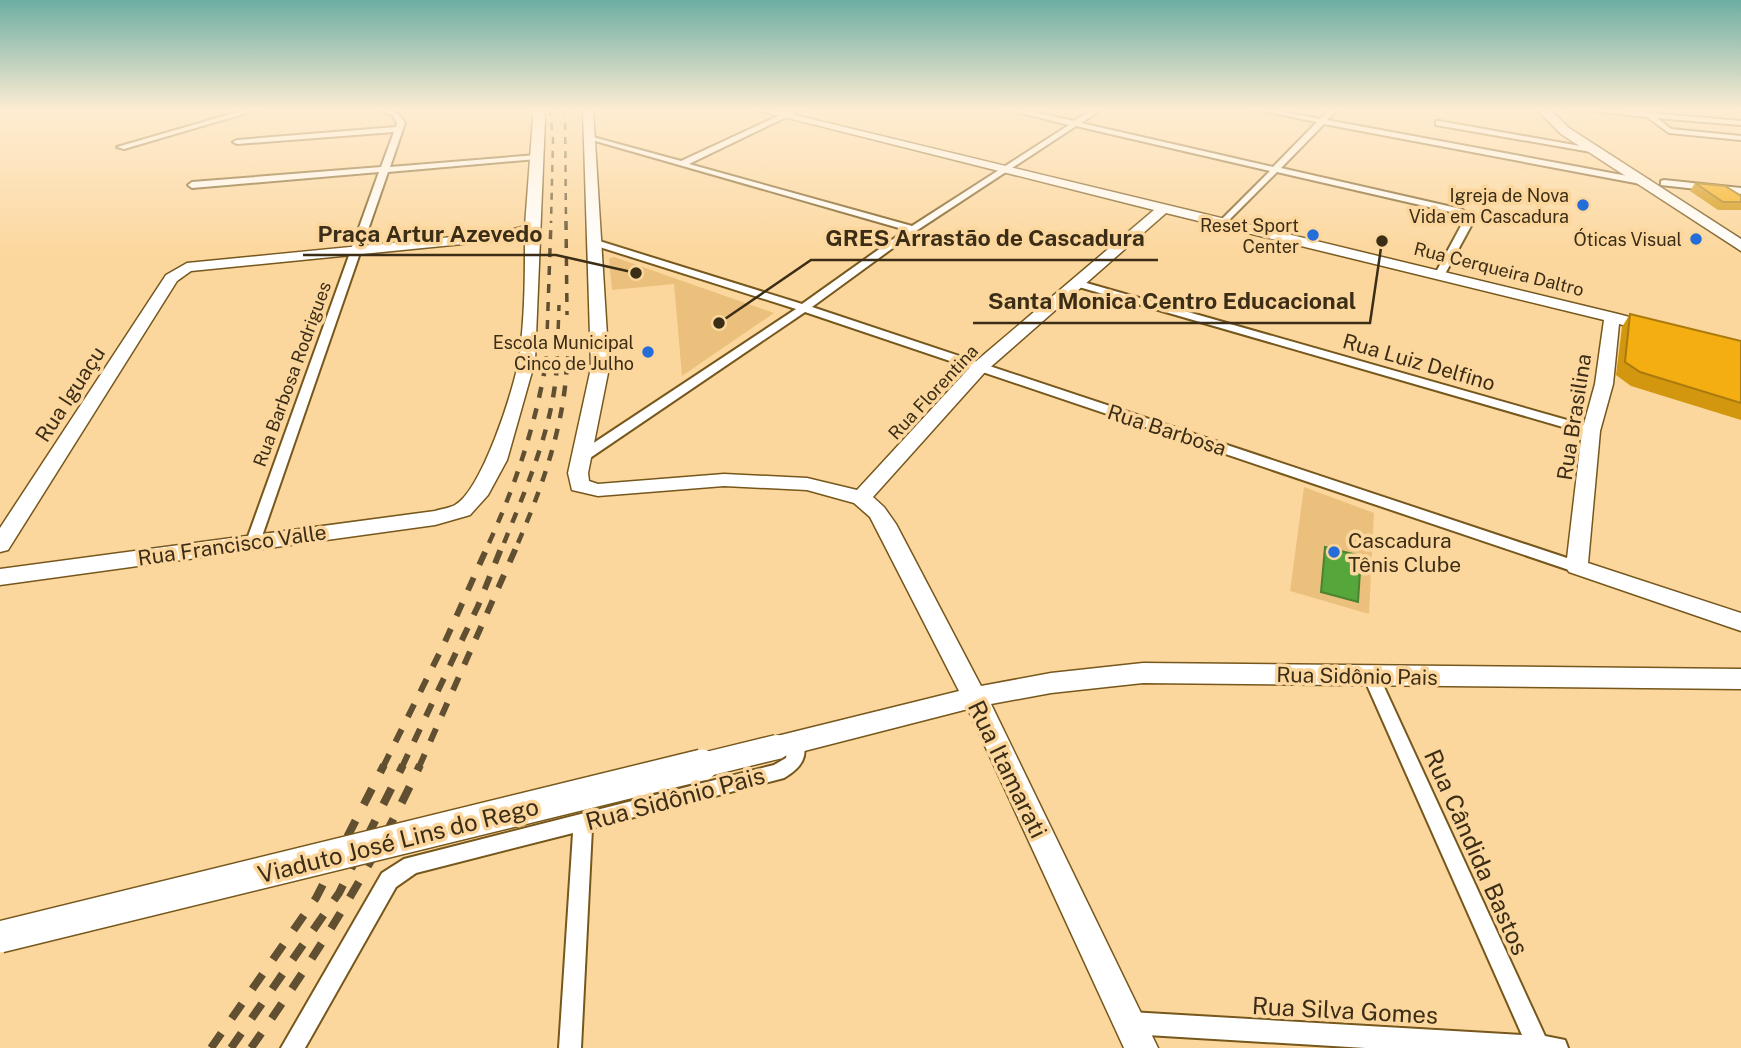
<svg xmlns="http://www.w3.org/2000/svg" width="1741" height="1048" font-family="'Public Sans',sans-serif">
<style>
.green{fill:#eac07c}
.water{fill:#55a63b;stroke:#4d8230;stroke-width:2}
.lines{fill:none;stroke-linecap:round;stroke-linejoin:round}
.street-casing{stroke:#76571c;stroke-width:4}
.secondary-casing{stroke:#76571c;stroke-width:3}
.primary-casing{stroke:#76571c;stroke-width:3}
.street{fill:#fff;fill-rule:evenodd}
.secondary{fill:#fff;fill-rule:evenodd}
.primary{fill:#fff;fill-rule:evenodd}
.rail-far4{stroke:#614f31;stroke-width:2.5;stroke-dasharray:7 7;stroke-linecap:butt}
.rail-far3{stroke:#614f31;stroke-width:3.5;stroke-dasharray:9 9;stroke-linecap:butt}
.rail-far2{stroke:#614f31;stroke-width:4.5;stroke-dasharray:11 11;stroke-linecap:butt}
.rail-far1{stroke:#614f31;stroke-width:6;stroke-dasharray:14 14;stroke-linecap:butt}
.rail{stroke:#614f31;stroke-width:8;stroke-dasharray:18 18;stroke-linecap:butt}
.secondary-bridge-far1-casing{stroke:#76571c;stroke-width:27;stroke-linecap:butt}
.secondary-bridge-casing{stroke:#76571c;stroke-width:34;stroke-linecap:butt}
.secondary-bridge-far1{stroke:#fff;stroke-width:24}
.secondary-bridge{stroke:#fff;stroke-width:31}
.wall{fill:#d2960f}
.building{fill:#f4ae12;stroke:#ab7a0d;stroke-width:2}
.poi-dot{fill:#256dd9;stroke:#fcd79d;stroke-width:2.5}
.labels{text-anchor:middle;dominant-baseline:central;stroke-width:7;stroke-linejoin:round;paint-order:stroke}
.far-poi-label{font-size:18px;fill:#3b2d16;stroke:#fcd79d;text-anchor:end}
.far-street-label{font-size:18px;fill:#3b2d16;stroke:#fcd79d}
.street-label{font-size:21px;fill:#3b2d16;stroke:#fcd79d}
.poi-label{font-size:21px;fill:#3b2d16;stroke:#fcd79d;text-anchor:start}
.near-street-label{font-size:24px;fill:#3b2d16;stroke:#fcd79d}
.leader{fill:none;stroke:#3b2d16;stroke-width:2.5}
.callout-dot{fill:#3b2d16;stroke:#fcd79d;stroke-width:2.5}
.callout-label{font-size:23px;text-anchor:middle;font-weight:bold;fill:#3b2d16;stroke:#fcd79d;stroke-width:7;stroke-linejoin:round;paint-order:stroke}
</style>
<rect width="100%" height="100%" fill="#fcd79d"/>
<g class="green">
<polygon points="614,257 774,313 682,376 674,284 612,290 609,258"/>
<polygon points="1304,487 1374,513 1369,614 1290,591"/>
</g>
<polygon class="water" points="1325,547 1361,556 1358,602 1321,592"/>
<g class="lines">
<g class="street-casing">
<g id="street">
<polygon points="248,109 260,109 124,149 117,147"/>
<path d="M379,109c13,0 19,3 26,14l-15,44 147,-12 4,2 -4,2 -149,13 -128,370 -2,3h-10l-2,-3 133,-370 -187,16 -4,-3 4,-3 189,-15 13,-35 -157,12 -4,-2 4,-2 159,-13 1,-4 -4,-7z"/>
<polygon points="793,109 803,109 689,164 912,226 1069,125 1006,109 1019,109 1074,121 1093,109 1102,109 1081,123 1273,167 1317,122 1253,109 1269,109 1320,119 1330,109 1338,109 1327,120 1649,180 1650,182 1646,185 1324,124 1281,168 1461,209 1471,216 1472,224 1445,274 1440,277 1435,274 1462,224 1463,219 1455,213 1277,172 1225,224 1222,223 1222,219 1270,171 1076,126 916,231 812,307 1582,563 1584,567 1582,571 1572,571 805,312 587,460 577,460 576,457 577,454 796,309 590,244 590,240 596,240 802,304 906,230 585,138 589,136 681,161"/>
<polygon points="1574,109 1603,109 1741,121 1741,125 1657,118 1671,129 1741,136 1741,140 1669,133 1647,117"/>
<polygon points="1439,121 1597,149 1601,151 1597,153 1436,125 1436,121"/>
<polygon points="1664,180 1741,188 1741,194 1661,185 1661,181"/>
<polygon points="1076,280 1595,428 1597,431 1591,435 1587,434 1072,285 1072,281"/>
<polygon points="1371,670 1377,671 1379,676 1545,1036 1565,1040 1568,1048 1366,1048 1130,1034 1122,1031 1119,1023 1122,1015 1130,1012 1522,1035 1363,676 1365,671"/>
<path d="M795,735l6,2c9,19 0,31 -17,41l-192,50 -11,220h-22l14,-215 -157,40 -20,14 -91,161h-24l101,-175 22,-14 370,-94 12,-7c2,-8 -1,-14 3,-21z"/>
</g>
</g>
<g class="secondary-casing">
<g id="secondary">
<path d="M532,109h10l3,9 -10,243 -28,99 -19,35 -18,20 -35,10 -435,60v-16l435,-58c6,-2 15,-3 20,-6 27,-15 59,-116 64,-146 6,-41 6,-83 6,-124l-22,5 -312,31 -14,10 -169,269 -8,2v-24l166,-253 21,-12 316,-31 22,-6 8,-108z"/>
<polygon points="583,109 593,109 609,368 588,473 589,481 598,484 724,474 807,478 857,490 974,363 1154,210 752,109 770,109 1618,314 1660,325 1662,328 1654,333 1619,324 1613,384 1600,431 1588,563 1741,613 1741,631 1569,572 1566,567 1582,431 1595,384 1604,320 1166,213 986,371 873,497 884,507 896,524 981,686 1051,673 1143,663 1741,669 1741,689 1143,683 1051,693 991,704 1158,1048 1124,1048 968,709 777,758 768,755 764,747 768,739 777,736 959,691 870,517 854,503 807,490 724,486 598,496 572,490 568,473 591,368"/>
</g>
</g>
<g class="primary-casing">
<polygon id="primary" points="1536,109 1549,109 1569,128 1741,239 1741,251 1561,134"/>
</g>
<use href="#street" class="street"/>
<use href="#secondary" class="secondary"/>
<use href="#primary" class="primary"/>
<g class="rail-far4">
<polyline points="550,109 553,140 551,223"/>
<polyline points="565,109 566,223"/>
</g>
<g class="rail-far3">
<polyline points="566,221 567,315"/>
<polyline points="546,365 551,221"/>
<polyline points="557,365 559,305"/>
<polyline points="567,365 568,354"/>
</g>
<g class="rail-far2">
<path d="M489,543c27,-59 46,-117 57,-180"/>
<path d="M504,543c23,-57 50,-118 53,-180"/>
<path d="M518,543c25,-58 46,-117 49,-180"/>
</g>
<g class="rail-far1">
<polyline points="383,767 444,644 490,541"/>
<polyline points="402,767 478,606 504,541"/>
<polyline points="419,767 519,541"/>
</g>
<g class="rail">
<polyline points="211,1048 316,898 384,765"/>
<polyline points="231,1048 339,893 403,765"/>
<path d="M251,1048c65,-92 121,-180 169,-283"/>
</g>
<g class="secondary-bridge-far1-casing">
<polyline id="secondary-bridge-far1" points="695,767 777,747"/>
</g>
<g class="secondary-bridge-casing">
<polyline id="secondary-bridge" points="0,937 702,765"/>
</g>
<use href="#secondary-bridge-far1" class="secondary-bridge-far1"/>
<use href="#secondary-bridge" class="secondary-bridge"/>
</g>
<g class="wall">
<polygon points="1695,183 1741,196 1741,210 1718,210 1690,191"/>
<polygon points="1630,314 1741,341 1741,420 1631,386 1616,375 1622,327"/>
</g>
<g class="building">
<polygon points="1695,183 1725,186 1741,196 1741,202 1723,202"/>
<polygon points="1630,314 1741,341 1741,403 1640,372 1625,362"/>
</g>
<linearGradient id="sky" x2="0" y2="1"><stop stop-color="#6daea3"/><stop offset="0.43" stop-color="#feedd3"/><stop offset="1" stop-color="#feedd3" stop-opacity="0"/></linearGradient>
<rect width="1741" height="256" fill="url(#sky)"/>
<g class="poi-dot">
<circle cx="1583" cy="205" r="7"/>
<circle cx="1313" cy="235" r="7"/>
<circle cx="1696" cy="239" r="7"/>
<circle cx="648" cy="352" r="7"/>
<circle cx="1334" cy="552" r="7"/>
</g>
<g class="labels">
<g class="far-poi-label">
<text x="1569" y="195">Igreja de Nova<tspan x="1569" dy="21">Vida em Cascadura</tspan></text>
<text x="1299" y="225">Reset Sport<tspan x="1299" dy="21">Center</tspan></text>
<text x="1682" y="239">Óticas Visual</text>
<text x="634" y="342">Escola Municipal<tspan x="634" dy="21">Cinco de Julho</tspan></text>
</g>
<g class="far-street-label">
<text transform="translate(1499 269) rotate(14)">Rua Cerqueira Daltro</text>
<text transform="translate(292 374) rotate(-70)">Rua Barbosa Rodrigues</text>
<text transform="translate(933 392) rotate(-47)">Rua Florentina</text>
</g>
<g class="street-label">
<text transform="translate(1419 362) rotate(16)">Rua Luiz Delfino</text>
<text transform="translate(70 394) rotate(-57)">Rua Iguaçu</text>
<text transform="translate(1574 417) rotate(-81)">Rua Brasilina</text>
<text transform="translate(1167 430) rotate(18)">Rua Barbosa</text>
<text transform="translate(232 545) rotate(-8)">Rua Francisco Valle</text>
<text transform="translate(1357 676) rotate(1)">Rua Sidônio Pais</text>
</g>
<g class="poi-label">
<text x="1348" y="540">Cascadura<tspan x="1348" dy="24">Tênis Clube</tspan></text>
</g>
<g class="near-street-label">
<text transform="translate(1008 769) rotate(64)">Rua Itamarati</text>
<text transform="translate(675 798) rotate(-15)">Rua Sidônio Pais</text>
<text transform="translate(398 840) rotate(-14)">Viaduto José Lins do Rego</text>
<text transform="translate(1477 852) rotate(66)">Rua Cândida Bastos</text>
<text transform="translate(1345 1010) rotate(3)">Rua Silva Gomes</text>
</g>
</g>
<path class="leader" d="M636 273L556 255H303M719 323L811 260H1158M1382 241L1370 323H973"/>
<g class="callout-dot">
<circle cx="636" cy="273" r="7"/>
<circle cx="719" cy="323" r="7"/>
<circle cx="1382" cy="241" r="7"/>
</g>
<g class="callout-label">
<text x="430" y="242">Praça Artur Azevedo</text>
<text x="985" y="246">GRES Arrastão de Cascadura</text>
<text x="1172" y="309">Santa Monica Centro Educacional</text>
</g>
</svg>
